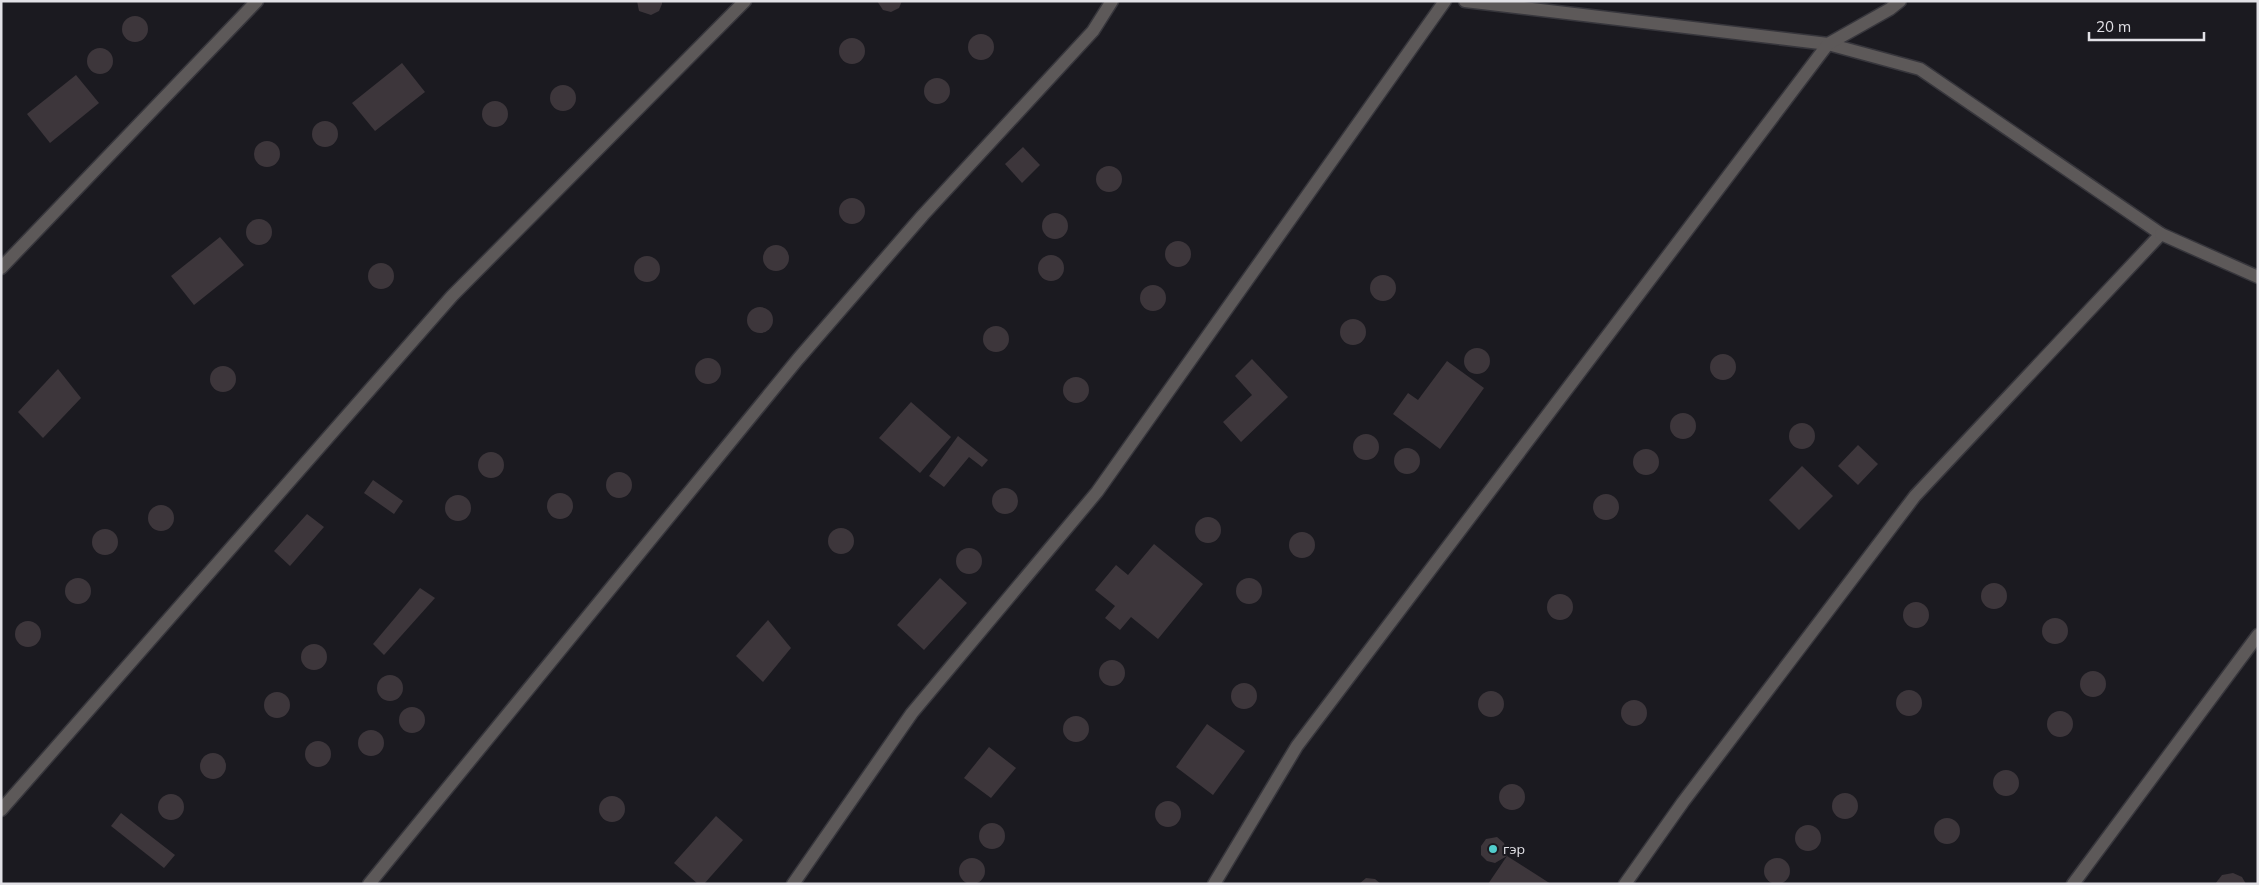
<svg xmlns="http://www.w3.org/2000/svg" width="2259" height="885" font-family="Mulish,sans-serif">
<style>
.building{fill:#3d363b}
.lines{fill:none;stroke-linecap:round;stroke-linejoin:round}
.minor-casing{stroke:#37363c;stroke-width:15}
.minor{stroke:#5d5959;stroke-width:12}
.poi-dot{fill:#52cdcc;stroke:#1b1a20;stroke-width:2}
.labels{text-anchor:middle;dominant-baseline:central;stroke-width:4;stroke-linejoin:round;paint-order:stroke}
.poi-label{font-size:14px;fill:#e2e1e6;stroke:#1b1a20;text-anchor:start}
</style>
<rect width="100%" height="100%" fill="#1b1a20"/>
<g class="building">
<polygon points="637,1 662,1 662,4 659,11 651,15 639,11"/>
<polygon points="877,1 902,1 899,8 891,12 883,10"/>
<circle cx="135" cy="29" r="13"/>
<circle cx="981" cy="47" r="13"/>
<circle cx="852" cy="51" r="13"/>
<circle cx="100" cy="61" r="13"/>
<polygon points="402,63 425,92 375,131 352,103"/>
<polygon points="76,75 99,103 50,143 27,114"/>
<circle cx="937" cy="91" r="13"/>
<circle cx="563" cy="98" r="13"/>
<circle cx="495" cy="114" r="13"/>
<circle cx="325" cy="134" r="13"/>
<circle cx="267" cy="154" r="13"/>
<polygon points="1023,147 1040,165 1022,183 1005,164"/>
<circle cx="1109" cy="179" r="13"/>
<circle cx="852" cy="211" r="13"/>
<circle cx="1055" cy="226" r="13"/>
<circle cx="259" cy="232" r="13"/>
<polygon points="220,237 244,265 194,305 171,276"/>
<circle cx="1178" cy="254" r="13"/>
<circle cx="776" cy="258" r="13"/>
<circle cx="1051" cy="268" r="13"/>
<circle cx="647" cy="269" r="13"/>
<circle cx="381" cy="276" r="13"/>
<circle cx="1383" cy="288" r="13"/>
<circle cx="1153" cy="298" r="13"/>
<circle cx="760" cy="320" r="13"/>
<circle cx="1353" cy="332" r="13"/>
<circle cx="996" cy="339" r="13"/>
<circle cx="1477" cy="361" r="13"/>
<circle cx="1723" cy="367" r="13"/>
<circle cx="708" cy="371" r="13"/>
<polygon points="1252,359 1288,397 1241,442 1223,422 1252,395 1235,376"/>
<polygon points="1447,361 1484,388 1440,449 1393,414 1408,393 1418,400"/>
<circle cx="223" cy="379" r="13"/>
<polygon points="58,369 81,398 43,438 18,412"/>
<circle cx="1076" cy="390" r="13"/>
<polygon points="911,402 951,437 920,473 879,438"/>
<circle cx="1683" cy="426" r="13"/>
<circle cx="1802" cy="436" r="13"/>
<circle cx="1366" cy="447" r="13"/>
<polygon points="958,436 988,460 982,467 969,457 944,487 929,476"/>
<polygon points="1858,445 1878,464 1858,485 1838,466"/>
<circle cx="1407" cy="461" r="13"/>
<circle cx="1646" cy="462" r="13"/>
<circle cx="491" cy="465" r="13"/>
<polygon points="1802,466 1833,496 1799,530 1769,500"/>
<circle cx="619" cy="485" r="13"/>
<polygon points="373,480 403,501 394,514 364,493"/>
<circle cx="1005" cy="501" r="13"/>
<circle cx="560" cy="506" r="13"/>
<circle cx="1606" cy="507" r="13"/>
<circle cx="458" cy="508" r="13"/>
<circle cx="161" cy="518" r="13"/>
<polygon points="307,514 324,527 290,566 274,551"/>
<circle cx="1208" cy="530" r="13"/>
<circle cx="841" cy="541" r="13"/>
<circle cx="105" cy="542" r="13"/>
<circle cx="1302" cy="545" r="13"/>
<polygon points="1154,544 1203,584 1158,639 1131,617 1120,630 1105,618 1115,606 1095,590 1116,565 1128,575"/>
<circle cx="969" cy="561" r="13"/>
<polygon points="940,578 967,603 924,650 897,625"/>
<circle cx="78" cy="591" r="13"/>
<circle cx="1249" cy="591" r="13"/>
<circle cx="1994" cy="596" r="13"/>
<polygon points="420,588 435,598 384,655 373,644"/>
<circle cx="1560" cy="607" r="13"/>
<circle cx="1916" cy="615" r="13"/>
<circle cx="2055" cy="631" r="13"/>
<polygon points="768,620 791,648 763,682 736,656"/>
<circle cx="28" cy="634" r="13"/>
<circle cx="314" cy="657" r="13"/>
<circle cx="1112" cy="673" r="13"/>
<circle cx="2093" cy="684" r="13"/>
<circle cx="390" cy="688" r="13"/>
<circle cx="1244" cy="696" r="13"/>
<circle cx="1909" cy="703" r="13"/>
<circle cx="1491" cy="704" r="13"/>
<circle cx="277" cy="705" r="13"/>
<circle cx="1634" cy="713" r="13"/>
<circle cx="412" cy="720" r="13"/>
<circle cx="2060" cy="724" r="13"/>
<circle cx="1076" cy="729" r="13"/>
<polygon points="1207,724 1245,751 1213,795 1176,767"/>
<circle cx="371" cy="743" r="13"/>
<circle cx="318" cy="754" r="13"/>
<polygon points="989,747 1016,768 991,798 964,778"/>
<circle cx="213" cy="766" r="13"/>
<circle cx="2006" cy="783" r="13"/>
<circle cx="1512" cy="797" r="13"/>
<circle cx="1845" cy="806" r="13"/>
<circle cx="171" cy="807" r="13"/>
<circle cx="612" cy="809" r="13"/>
<circle cx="1168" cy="814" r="13"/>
<polygon points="121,813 175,855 164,868 111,826"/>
<polygon points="716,816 743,840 704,884 698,884 674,863"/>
<circle cx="1947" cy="831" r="13"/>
<circle cx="992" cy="836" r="13"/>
<circle cx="1808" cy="838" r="13"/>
<polygon points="1497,837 1504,843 1507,856 1551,884 1488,884 1507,856 1495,863 1487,861 1481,855 1481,846 1486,839"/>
<circle cx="1777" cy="871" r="13"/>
<circle cx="972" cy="871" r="13"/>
<polygon points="2233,873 2242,877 2246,884 2215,884 2222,875"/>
<polygon points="1366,878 1375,879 1381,884 1359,884"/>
</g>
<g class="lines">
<g class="minor-casing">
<g id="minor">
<polyline points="1465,1 1828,44 1920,69 2161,234 1915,496 1683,802 1625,884"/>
<polyline points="2161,234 2258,277"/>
<polyline points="1,268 257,1"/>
<polyline points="1,810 452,296 745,1"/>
<polyline points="369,884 798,359 923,215 1093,31 1112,1"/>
<polyline points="793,884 912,713 1097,492 1445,1"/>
<polyline points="1214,884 1297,746 1828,44 1890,9 1900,1"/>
<polyline points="2073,884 2258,635"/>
</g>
</g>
<use href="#minor" class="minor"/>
</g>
<circle class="poi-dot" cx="1493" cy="849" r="5"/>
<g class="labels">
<g class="poi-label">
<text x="1503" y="849">гэр</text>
</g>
</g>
<rect width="2259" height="885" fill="none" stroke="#e2e1e6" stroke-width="5"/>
<path d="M2089 32v8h115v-8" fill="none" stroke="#e2e1e6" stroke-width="2.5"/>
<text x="2096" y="32" font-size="15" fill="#e2e1e6" stroke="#1b1a20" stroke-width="4" paint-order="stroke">20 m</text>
</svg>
